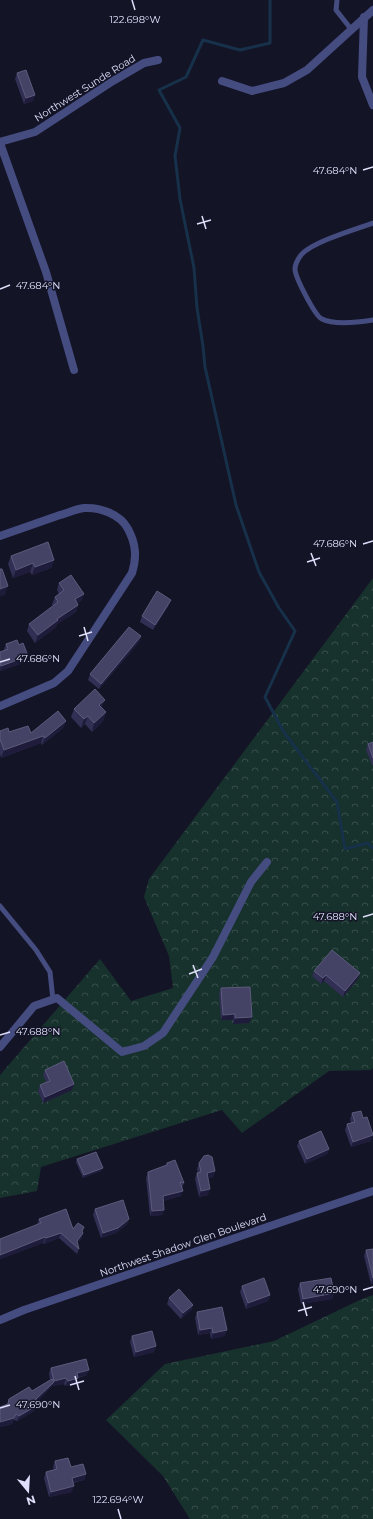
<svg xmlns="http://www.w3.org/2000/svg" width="373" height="1519" font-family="Montserrat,sans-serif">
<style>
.forest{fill:url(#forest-crowns)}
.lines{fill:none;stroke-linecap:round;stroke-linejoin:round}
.stream{stroke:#163149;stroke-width:3}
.lane{stroke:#454c80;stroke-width:5}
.street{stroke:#454c80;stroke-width:8}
.wall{fill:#312f53}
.shaded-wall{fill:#1e1c3a}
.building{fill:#444265;stroke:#5c5b7c}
.ticks{fill:none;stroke:#dee0fb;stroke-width:1.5}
.labels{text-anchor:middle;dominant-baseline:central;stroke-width:3;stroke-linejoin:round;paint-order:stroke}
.street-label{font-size:10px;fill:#dee0fb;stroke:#141427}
.ticks-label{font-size:10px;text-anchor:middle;fill:#dee0fb;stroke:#141427;stroke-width:3;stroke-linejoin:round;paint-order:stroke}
</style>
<defs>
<pattern id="forest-crowns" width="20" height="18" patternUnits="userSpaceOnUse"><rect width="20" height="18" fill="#17312c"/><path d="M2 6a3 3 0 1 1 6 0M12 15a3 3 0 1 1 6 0" fill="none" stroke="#384f4c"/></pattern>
</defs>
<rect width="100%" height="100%" fill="#141427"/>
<g class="forest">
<polygon points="373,578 373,1068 371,1070 329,1071 242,1133 222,1110 41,1167 37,1191 0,1198 0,1075 100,959 131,1001 173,988 169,956 144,897 149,879"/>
<polygon points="373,1295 373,1519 190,1519 163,1476 106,1420 165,1364 274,1341 362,1299"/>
</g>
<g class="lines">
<polyline class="stream" points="270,0 270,43 240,50 203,40 186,77 159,90 180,128 175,156 180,199 194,268 197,308 203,346 205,367 236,505 259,572 279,608 295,631 265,697 283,731 337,802 345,849 367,843 373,848"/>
<g class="lane">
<polyline points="337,0 336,10 351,29"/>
<path d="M373,223c-17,6 -61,19 -72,32 -3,4 -6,9 -6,14 0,8 20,47 27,50 12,6 38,3 51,1"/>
<polyline points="0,906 36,950 50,972 53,1000"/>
</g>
<g class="street">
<polyline points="364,17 362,77 373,105"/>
<polyline points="222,81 252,91 284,83 307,70 373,10"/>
<polyline points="0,142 35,132 113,81 144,63 158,60"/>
<polyline points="0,143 46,272 74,370"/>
<path d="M0,536c20,-7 40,-14 60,-21 8,-2 16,-6 24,-7 16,-1 36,6 44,21 8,15 9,28 4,44l-64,98 -14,12 -54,23"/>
<polyline points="0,1047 34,1006 57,998 122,1052 144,1046 163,1033 213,957 251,882 267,862"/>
<polyline points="0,1320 24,1310 373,1191"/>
</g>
</g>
<g class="wall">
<polygon points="17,73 35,95 33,101 24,104 15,79"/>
<polygon points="11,556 54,560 51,568 32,575 30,572 13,578 8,564"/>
<polygon points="59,583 84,594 81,601 77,603 78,605 76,612 57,624 56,627 35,643 27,631 29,624 53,606 52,604 55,597 59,594 57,590"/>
<polygon points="169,605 153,630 140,622 142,616"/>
<polygon points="141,636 139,642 99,689 88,680 90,674"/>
<polygon points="6,644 19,645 28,656 26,662 0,671 0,652 5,650 4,649"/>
<polygon points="102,708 106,712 103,721 92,732 85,724 81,728 71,717 74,709"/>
<polygon points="66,721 63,728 42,745 41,743 1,758 0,754 0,731 9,732 31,733"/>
<polygon points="373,742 373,765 372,765 366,750 368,744"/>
<polygon points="314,971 358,979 343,997 324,981 321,984 312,976"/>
<polygon points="221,988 249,1023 233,1024 233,1020 221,1020 219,994"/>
<polygon points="45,1070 74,1084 72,1090 43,1103 38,1091 40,1085 46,1082 43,1075"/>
<polygon points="352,1113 363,1118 371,1141 351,1147 345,1130 347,1124 351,1123 350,1119"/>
<polygon points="299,1141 329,1149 327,1154 305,1164 297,1146"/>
<polygon points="77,1159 101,1171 83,1178 76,1162"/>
<polygon points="167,1163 184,1183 182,1188 181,1196 163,1201 164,1210 162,1215 150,1216 146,1178 148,1172 166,1165"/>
<polygon points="199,1163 215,1171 213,1177 208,1178 208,1195 199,1197 195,1179 197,1173 198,1173 197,1169"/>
<polygon points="95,1209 129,1219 127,1224 116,1233 101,1238 93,1215"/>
<polygon points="39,1219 73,1229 82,1231 83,1233 81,1239 77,1243 79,1249 77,1254 59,1238 44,1244 43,1243 0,1259 0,1239 37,1225"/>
<polygon points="373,1249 373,1283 371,1284 364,1256 366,1250"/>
<polygon points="300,1283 334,1293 332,1299 301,1304 298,1289"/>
<polygon points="242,1286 270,1295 268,1301 246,1309 240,1292"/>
<polygon points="169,1298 193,1305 191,1310 181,1319 167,1304"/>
<polygon points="197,1312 227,1330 224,1336 211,1339 210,1333 198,1335 195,1318"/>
<polygon points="132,1336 156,1346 154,1352 134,1357 130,1342"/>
<polygon points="51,1368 87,1375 78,1378 76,1384 65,1386 64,1384 52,1386 36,1403 36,1406 34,1411 17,1421 14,1420 12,1424 0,1427 0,1407 7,1404 9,1399 32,1391 50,1380 49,1373"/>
<polygon points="55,1461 71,1467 86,1474 84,1480 73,1483 72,1492 49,1497 44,1478 46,1472 54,1470 53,1467"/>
</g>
<g class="shaded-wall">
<polygon points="35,95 33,101 24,104 26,98"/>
<polygon points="54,560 51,568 32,575 35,567"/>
<polygon points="33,563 30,572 13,578 16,570"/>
<polygon points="8,586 5,595 0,596 0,589"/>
<polygon points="84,594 81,601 72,606 75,599"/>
<polygon points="171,600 169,605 153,630 155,625"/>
<polygon points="78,605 76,612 57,624 56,627 35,643 38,635 57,619"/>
<polygon points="141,636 139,642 99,689 101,684"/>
<polygon points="28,656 26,662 0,671 1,666"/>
<polygon points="105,700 102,708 99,705"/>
<polygon points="106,712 103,721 92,732 94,723"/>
<polygon points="88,716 85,724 81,728 84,719"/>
<polygon points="66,721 63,728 42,745 45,738"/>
<polygon points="43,736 41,743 1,758 4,750"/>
<polygon points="360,973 358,979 343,997 345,991"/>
<polygon points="326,975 324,981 321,984 323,978"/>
<polygon points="235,1014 233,1020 221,1020 223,1015"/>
<polygon points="252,1017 249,1023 233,1024 235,1018"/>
<polygon points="74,1084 72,1090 43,1103 45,1097"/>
<polygon points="373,1135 371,1141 351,1147 353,1142"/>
<polygon points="329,1149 327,1154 305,1164 307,1159"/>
<polygon points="103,1168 101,1171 83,1178 84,1175"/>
<polygon points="215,1171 213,1177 205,1179 207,1173"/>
<polygon points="210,1189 208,1195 199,1197 201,1191"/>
<polygon points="183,1191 181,1196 161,1202 163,1196"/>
<polygon points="164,1210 162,1215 150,1216 152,1211"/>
<polygon points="129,1219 127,1224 116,1233 101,1238 103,1233"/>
<polygon points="61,1233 59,1238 44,1244 46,1238"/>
<polygon points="83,1233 81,1239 75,1246 77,1241"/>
<polygon points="45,1237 43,1243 0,1259 0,1255"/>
<polygon points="373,1278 373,1283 371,1284"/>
<polygon points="334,1293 332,1299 301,1304 303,1299"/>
<polygon points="270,1295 268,1301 246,1309 248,1303"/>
<polygon points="193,1305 191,1310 181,1319 183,1313"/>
<polygon points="212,1328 210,1333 198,1335 200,1330"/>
<polygon points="227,1330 224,1336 211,1339 213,1333"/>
<polygon points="156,1346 154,1352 134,1357 136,1352"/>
<polygon points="89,1370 87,1375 75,1378 77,1373"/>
<polygon points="66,1378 64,1384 52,1386 34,1405 36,1399 54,1381"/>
<polygon points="78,1378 76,1384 65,1386 68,1381"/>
<polygon points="36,1406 34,1411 17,1421 19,1416"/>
<polygon points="16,1414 12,1424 0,1427 0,1422"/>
<polygon points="86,1474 84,1480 69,1483 72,1478"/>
<polygon points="74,1486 72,1492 49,1497 51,1492"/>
</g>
<g class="building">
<polygon points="26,70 35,95 26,98 17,73"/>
<polygon points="48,542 54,560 35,567 33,563 16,570 11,556"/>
<polygon points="0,569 2,569 8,586 0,589"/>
<polygon points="71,575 84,594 75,599 78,605 57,619 58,620 38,635 29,624 58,602 55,597 64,590 59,583"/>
<polygon points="157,591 171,600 155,625 142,616"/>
<polygon points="129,627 141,636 101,684 90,674"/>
<polygon points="17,640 19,645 23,643 28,656 1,666 0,663 0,652 8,649 6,644"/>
<polygon points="95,689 105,700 99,705 106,712 94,723 88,716 84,719 74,709"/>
<polygon points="58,711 66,721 45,738 43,736 4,750 0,739 0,731 8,728 9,732 28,726 31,733"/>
<polygon points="373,742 373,758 368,744"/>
<polygon points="332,950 360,973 345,991 326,975 323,978 314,971"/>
<polygon points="250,987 252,1017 235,1018 235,1014 223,1015 221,988"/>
<polygon points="64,1061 74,1084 45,1097 40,1085 50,1081 45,1070"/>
<polygon points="361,1111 363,1118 367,1117 373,1135 353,1142 347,1124 355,1122 352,1113"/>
<polygon points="321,1131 329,1149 307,1159 299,1141"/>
<polygon points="96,1152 103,1168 84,1175 77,1159"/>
<polygon points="208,1155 212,1157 215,1171 207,1173 210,1189 201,1191 197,1173 201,1172 199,1163 204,1156"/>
<polygon points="175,1160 184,1183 180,1182 183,1191 163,1196 164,1210 152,1211 148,1172 167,1165 167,1163"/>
<polygon points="123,1200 129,1219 118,1228 103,1233 95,1209"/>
<polygon points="66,1209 73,1229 78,1223 84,1227 82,1231 83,1233 77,1241 79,1249 61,1233 46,1238 45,1237 0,1255 0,1239 41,1223 39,1219"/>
<polygon points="373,1249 373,1278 366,1250"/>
<polygon points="264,1278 270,1295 248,1303 242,1286"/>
<polygon points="331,1278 334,1293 303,1299 300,1283"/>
<polygon points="179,1289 193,1305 183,1313 169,1298"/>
<polygon points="222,1307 227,1330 213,1333 212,1328 200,1330 197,1312"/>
<polygon points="152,1331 156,1346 136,1352 132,1336"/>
<polygon points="86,1359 89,1370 77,1373 78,1378 68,1381 66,1378 54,1381 51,1368"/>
<polygon points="52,1379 54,1382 36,1399 36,1406 19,1416 16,1414 14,1418 0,1422 0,1407 8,1404 9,1399 29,1387 32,1391"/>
<polygon points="68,1458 71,1467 83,1464 86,1474 72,1478 74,1486 51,1492 46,1472 57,1469 55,1461"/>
</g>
<path class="ticks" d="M132,0l3,10M363,170l10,-3M202,216l4,13M197,224l14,-4M0,289l10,-4M363,544l10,-3M311,553l5,13M307,562l13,-4M84,627l4,14M79,636l13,-4M0,662l10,-3M363,917l10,-3M193,965l5,13M189,974l13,-5M0,1035l10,-3M363,1290l10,-3M303,1302l4,14M298,1311l14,-4M75,1376l4,14M70,1385l14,-4M0,1408l10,-3M118,1509l3,10"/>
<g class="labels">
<g class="street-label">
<text transform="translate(85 88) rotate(-32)">Northwest Sunde Road</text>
<text transform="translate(183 1245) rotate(-19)">Northwest Shadow Glen Boulevard</text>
</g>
</g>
<g class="ticks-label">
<text x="135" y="23">122.698°W</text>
<text x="335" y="174">47.684°N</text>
<text x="38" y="289">47.684°N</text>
<text x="335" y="547">47.686°N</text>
<text x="38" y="662">47.686°N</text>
<text x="335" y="920">47.688°N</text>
<text x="38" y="1035">47.688°N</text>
<text x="335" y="1293">47.690°N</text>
<text x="38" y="1408">47.690°N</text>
<text x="118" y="1503">122.694°W</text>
</g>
<g transform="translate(28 1491) rotate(162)" stroke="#141427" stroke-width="3" paint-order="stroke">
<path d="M0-3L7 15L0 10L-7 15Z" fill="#dee0fb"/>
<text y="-6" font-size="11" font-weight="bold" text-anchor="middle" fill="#dee0fb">N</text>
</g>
</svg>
